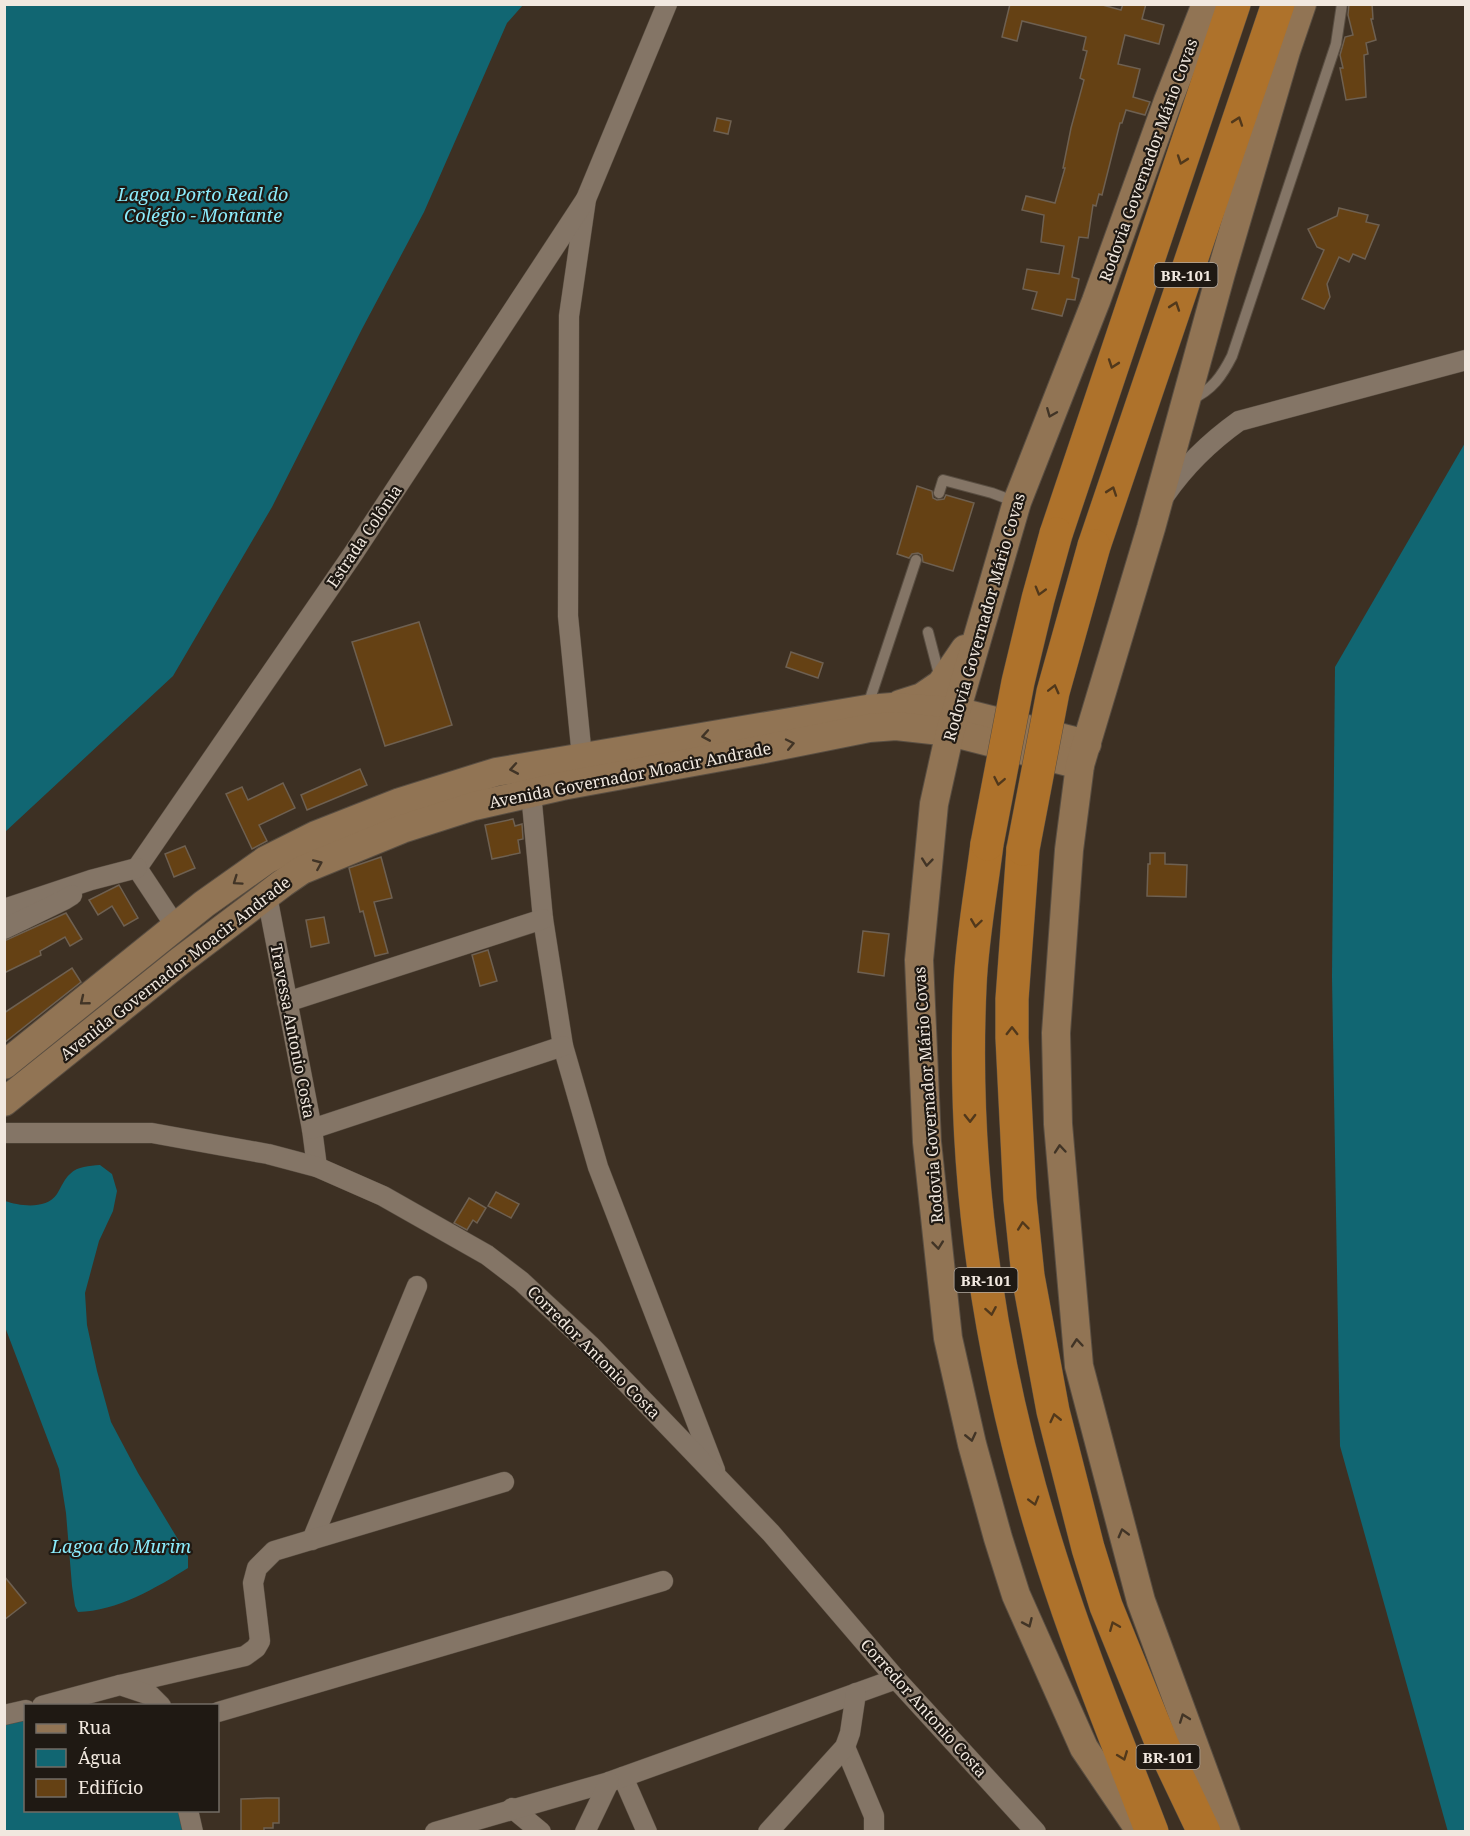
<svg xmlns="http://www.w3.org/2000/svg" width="1470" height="1836" font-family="'Noto Serif',serif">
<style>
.water{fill:#116672}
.building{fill:#654114;stroke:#6e6051;stroke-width:1.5}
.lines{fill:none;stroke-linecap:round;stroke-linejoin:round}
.lane-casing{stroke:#594e42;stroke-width:12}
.street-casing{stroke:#594e42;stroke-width:21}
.secondary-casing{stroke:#594e42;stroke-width:30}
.highway-casing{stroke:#594e42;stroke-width:34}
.lane{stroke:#847566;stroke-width:10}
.street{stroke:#847566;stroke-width:20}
.secondary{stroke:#917454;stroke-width:28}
.highway{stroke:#ae722b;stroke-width:33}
.highway-bridge-casing{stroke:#594e42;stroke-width:34;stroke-linecap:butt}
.highway-bridge{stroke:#ae722b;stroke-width:33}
.oneway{stroke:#51381b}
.oneway2{stroke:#413426}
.labels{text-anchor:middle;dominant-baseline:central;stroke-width:4.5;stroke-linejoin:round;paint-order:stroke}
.shield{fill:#1f1913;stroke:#b2aaa2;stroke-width:1.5}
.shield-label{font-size:15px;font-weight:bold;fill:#f1e8df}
.street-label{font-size:16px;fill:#f1e8df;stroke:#1f1913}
.water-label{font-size:18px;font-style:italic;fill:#8becfc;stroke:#1f1913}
</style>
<rect width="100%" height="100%" fill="#3d3023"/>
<g class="water">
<polygon points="5,4 523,5 507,23 424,212 362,329 272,507 173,676 5,832"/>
<polygon points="1465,443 1466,1831 1448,1832 1340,1446 1332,977 1335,667"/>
<path d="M100,1165l12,9 5,17 -4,20 -14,30 -14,52 2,32 10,46 14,51 27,51 50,83v12c-32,20 -71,43 -110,44l-3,-6 -3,-20 -6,-73 -7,-44 -54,-142v-126c15,5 41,9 52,-7 4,-6 7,-15 13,-20 8,-8 19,-8 30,-9z"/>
<polygon points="25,1716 26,1810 182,1811 188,1831 5,1831 4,1722"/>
</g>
<g class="building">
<polygon points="1010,4 1099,4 1121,10 1123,4 1146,4 1142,19 1164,25 1159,44 1125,35 1118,64 1140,69 1133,97 1150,102 1145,115 1126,110 1122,123 1120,123 1102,195 1099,194 1096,206 1093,205 1088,238 1079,237 1072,277 1079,279 1075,300 1067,299 1062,316 1032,309 1037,292 1023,289 1027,269 1059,274 1064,246 1041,242 1044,215 1022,210 1026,196 1055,203 1065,168 1063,168 1071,128 1084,80 1080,78 1087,51 1083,50 1086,37 1022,21 1017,41 1002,37"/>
<polygon points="1349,4 1372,4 1373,19 1371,19 1376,40 1366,43 1368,54 1364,55 1366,97 1346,100 1340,68 1343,68 1340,55 1345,37 1353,35 1348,15"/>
<polygon points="717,118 731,121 728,134 714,131"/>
<polygon points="1339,208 1368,215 1366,222 1379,225 1365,259 1353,254 1349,262 1339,257 1327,284 1330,297 1324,309 1302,299 1324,250 1317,247 1308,229 1337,216"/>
<polygon points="917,486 932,491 933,498 937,500 944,499 946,495 974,503 953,571 923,562 922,555 918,553 912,554 909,558 897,554"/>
<polygon points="419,622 452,725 385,746 352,642"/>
<polygon points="791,652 823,663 818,678 786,667"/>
<polygon points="360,769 367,785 307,810 301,795"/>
<polygon points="283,783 295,808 259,825 267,841 252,849 226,794 242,787 248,800"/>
<polygon points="513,819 515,826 522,824 523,839 518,840 520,853 492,859 485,825"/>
<polygon points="185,846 195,868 174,877 165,854"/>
<polygon points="1150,853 1165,853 1165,864 1187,865 1186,897 1147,896 1148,864 1150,864"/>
<polygon points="381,857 392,898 374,902 388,953 375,956 363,911 360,912 349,868"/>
<polygon points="119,885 138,918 124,926 112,906 98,915 89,900"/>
<polygon points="66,913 82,939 70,946 65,937 40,951 41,955 4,973 4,941"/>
<polygon points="324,917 329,943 311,947 306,920"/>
<polygon points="863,931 889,934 884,976 858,972"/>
<polygon points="488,950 497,981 480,986 472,955"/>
<polygon points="72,968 81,982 4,1043 4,1013"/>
<polygon points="496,1192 519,1204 511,1218 488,1206"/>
<polygon points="469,1198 486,1208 477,1223 473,1220 467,1230 454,1223"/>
<polygon points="4,1576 26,1603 4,1620"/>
<polygon points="266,1798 279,1798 279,1823 273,1823 273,1828 264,1828 264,1832 241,1832 241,1799"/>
</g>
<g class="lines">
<g class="lane-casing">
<g id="lane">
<path d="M1192,399c20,-9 30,-23 40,-43l104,-312 6,-40"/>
<polyline points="939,493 943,480 992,493 1016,502"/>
<polyline points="928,632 940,678"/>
<polyline points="867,708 916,560"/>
</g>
</g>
<g class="street-casing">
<g id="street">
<path d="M1165,495c20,-29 46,-54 74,-74l227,-61"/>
<polyline points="582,757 568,616 569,316 586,199 667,4"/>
<polyline points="531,793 543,919 563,1046 598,1167 715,1470"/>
<polyline points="137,868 353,554 586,199"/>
<polyline points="137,868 176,927"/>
<polyline points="267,896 312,1129 317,1167"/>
<polyline points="4,909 91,880 137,868"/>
<polyline points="4,929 64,900 72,895"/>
<polyline points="287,1002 543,919"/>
<polyline points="312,1129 563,1046"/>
<polyline points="4,1133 152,1133 268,1154 317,1167 383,1196 487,1255 521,1281 590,1345 771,1533 896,1679 1036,1832"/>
<polyline points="312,1540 417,1286"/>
<polyline points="120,1685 245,1656 256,1648 260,1641 253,1583 257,1568 274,1551 504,1482"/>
<polyline points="42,1706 120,1685 150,1695 161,1706"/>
<polyline points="218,1712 663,1581"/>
<polyline points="4,1715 26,1710"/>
<polyline points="845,1747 874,1816 874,1832"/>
<polyline points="623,1777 647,1832"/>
<polyline points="512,1808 541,1832"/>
<polyline points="188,1810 193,1832"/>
<polyline points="435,1832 609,1782 896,1679"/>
<polyline points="585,1832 609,1782"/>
<polyline points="768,1832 845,1747 850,1733 856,1693"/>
</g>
</g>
<g class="secondary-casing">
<g id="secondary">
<polyline points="900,704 922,697 941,684 965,649"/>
<polyline points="4,1065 204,904 266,860 316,835 400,802 496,772 867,709 892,707 956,711 1087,744"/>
<polyline points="4,1102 180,961 283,883 302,870 402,829 474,806 562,786 759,750 869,728 896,726 950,732 1080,765"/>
<polyline points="1141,1832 1084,1748 1016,1595 998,1538 972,1444 948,1338 927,1142 919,960 934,804 950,732 1017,502 1096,301 1168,101 1206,4"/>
<polyline points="1226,1832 1141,1601 1079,1366 1058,1124 1056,1033 1069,850 1080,765 1151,528 1221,273 1286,51 1302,4"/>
</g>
</g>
<g class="highway-casing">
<g id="highway">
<polyline points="1056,534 1234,4"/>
<polyline points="1094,546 1278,4"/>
<path d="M987,844c-6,47 -15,95 -17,142 -9,194 22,388 81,573 29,92 66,182 101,273"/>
<polyline points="1023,849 1012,999 1012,1038 1020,1199 1028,1276 1053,1411 1088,1548 1106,1606 1162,1744 1204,1832"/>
</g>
</g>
<use href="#lane" class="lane"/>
<use href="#street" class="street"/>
<use href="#secondary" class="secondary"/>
<use href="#highway" class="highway"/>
<g class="highway-bridge-casing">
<g id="highway-bridge">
<polyline points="987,844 1018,682 1038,599 1056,534"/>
<polyline points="1023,849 1053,692 1094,546"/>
</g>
</g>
<use href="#highway-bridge" class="highway-bridge"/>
</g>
<defs><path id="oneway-chevron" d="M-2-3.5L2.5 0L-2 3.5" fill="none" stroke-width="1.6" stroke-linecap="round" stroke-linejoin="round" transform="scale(1.5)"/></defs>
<g class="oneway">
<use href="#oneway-chevron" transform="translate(1238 121) rotate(-71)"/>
<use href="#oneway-chevron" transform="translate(1182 160) rotate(109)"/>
<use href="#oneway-chevron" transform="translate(1175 306) rotate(-71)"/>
<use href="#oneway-chevron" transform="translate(1113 364) rotate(109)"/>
<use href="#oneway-chevron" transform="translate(1112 491) rotate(-71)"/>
<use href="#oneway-chevron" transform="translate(1040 591) rotate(106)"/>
<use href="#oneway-chevron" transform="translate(1054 689) rotate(-76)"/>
<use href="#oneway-chevron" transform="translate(999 781) rotate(101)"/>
<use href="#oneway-chevron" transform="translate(976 923) rotate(98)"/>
<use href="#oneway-chevron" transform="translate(1012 1031) rotate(-90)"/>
<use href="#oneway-chevron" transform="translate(970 1118) rotate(89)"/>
<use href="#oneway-chevron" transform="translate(1023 1226) rotate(-96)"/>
<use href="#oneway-chevron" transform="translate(991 1311) rotate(80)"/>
<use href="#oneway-chevron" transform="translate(1055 1418) rotate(-103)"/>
<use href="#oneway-chevron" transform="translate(1034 1501) rotate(74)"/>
<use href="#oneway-chevron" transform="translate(1114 1626) rotate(-112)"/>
<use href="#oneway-chevron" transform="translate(1123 1756) rotate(69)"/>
</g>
<g class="oneway2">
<use href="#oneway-chevron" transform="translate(1051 413) rotate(112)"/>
<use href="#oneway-chevron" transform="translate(706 736) rotate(170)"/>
<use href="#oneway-chevron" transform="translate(790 744) rotate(-12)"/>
<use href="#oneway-chevron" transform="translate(514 769) rotate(170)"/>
<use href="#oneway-chevron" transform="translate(927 862) rotate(96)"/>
<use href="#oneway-chevron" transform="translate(318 864) rotate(-23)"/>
<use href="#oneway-chevron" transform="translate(237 881) rotate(145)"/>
<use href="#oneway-chevron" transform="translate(84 1001) rotate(141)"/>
<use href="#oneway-chevron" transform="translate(1060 1149) rotate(-95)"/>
<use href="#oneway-chevron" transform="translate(938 1245) rotate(84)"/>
<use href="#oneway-chevron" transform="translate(1077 1343) rotate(-95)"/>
<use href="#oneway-chevron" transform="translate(971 1437) rotate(77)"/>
<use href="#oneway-chevron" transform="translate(1123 1533) rotate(-105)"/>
<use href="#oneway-chevron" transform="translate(1028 1623) rotate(66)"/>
<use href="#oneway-chevron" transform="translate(1184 1718) rotate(-110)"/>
</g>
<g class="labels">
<g class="shield">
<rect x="1154.5" y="263" width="63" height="24" rx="4.5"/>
<rect x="954.5" y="1268" width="63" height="24" rx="4.5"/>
<rect x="1136.5" y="1745" width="63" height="24" rx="4.5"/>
</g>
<g class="shield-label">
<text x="1186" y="275">BR-101</text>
<text x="986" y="1280">BR-101</text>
<text x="1168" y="1757">BR-101</text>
</g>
<g class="street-label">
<text transform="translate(1148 160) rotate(-70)">Rodovia Governador Mário Covas</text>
<text transform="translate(364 536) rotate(-56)">Estrada Colônia</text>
<text transform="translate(984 617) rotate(-74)">Rodovia Governador Mário Covas</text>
<text transform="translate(630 775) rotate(-11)">Avenida Governador Moacir Andrade</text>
<text transform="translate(175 968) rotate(-38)">Avenida Governador Moacir Andrade</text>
<text transform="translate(293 1031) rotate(79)">Travessa Antonio Costa</text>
<text transform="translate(928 1095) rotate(-94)">Rodovia Governador Mário Covas</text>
<text transform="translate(594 1352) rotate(45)">Corredor Antonio Costa</text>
<text transform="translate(924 1708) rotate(48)">Corredor Antonio Costa</text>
</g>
<g class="water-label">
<text x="203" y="194">Lagoa Porto Real do<tspan x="203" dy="21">Colégio - Montante</tspan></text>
<text x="121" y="1546">Lagoa do Murim</text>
</g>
</g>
<rect width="1470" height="1836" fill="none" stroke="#f1e8df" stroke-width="12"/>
<rect x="24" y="1704" width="195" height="108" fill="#1f1913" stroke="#736c65" stroke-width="1.5"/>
<rect x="36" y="1724" width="30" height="9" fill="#917454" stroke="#736c65" stroke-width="1.5"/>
<text x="78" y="1734" font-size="18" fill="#f1e8df">Rua</text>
<rect x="36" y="1749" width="30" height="18" fill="#116672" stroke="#736c65" stroke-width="1.5"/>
<text x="78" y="1764" font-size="18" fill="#f1e8df">Água</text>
<rect x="36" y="1779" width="30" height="18" fill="#654114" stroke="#736c65" stroke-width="1.5"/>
<text x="78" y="1794" font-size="18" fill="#f1e8df">Edifício</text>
</svg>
